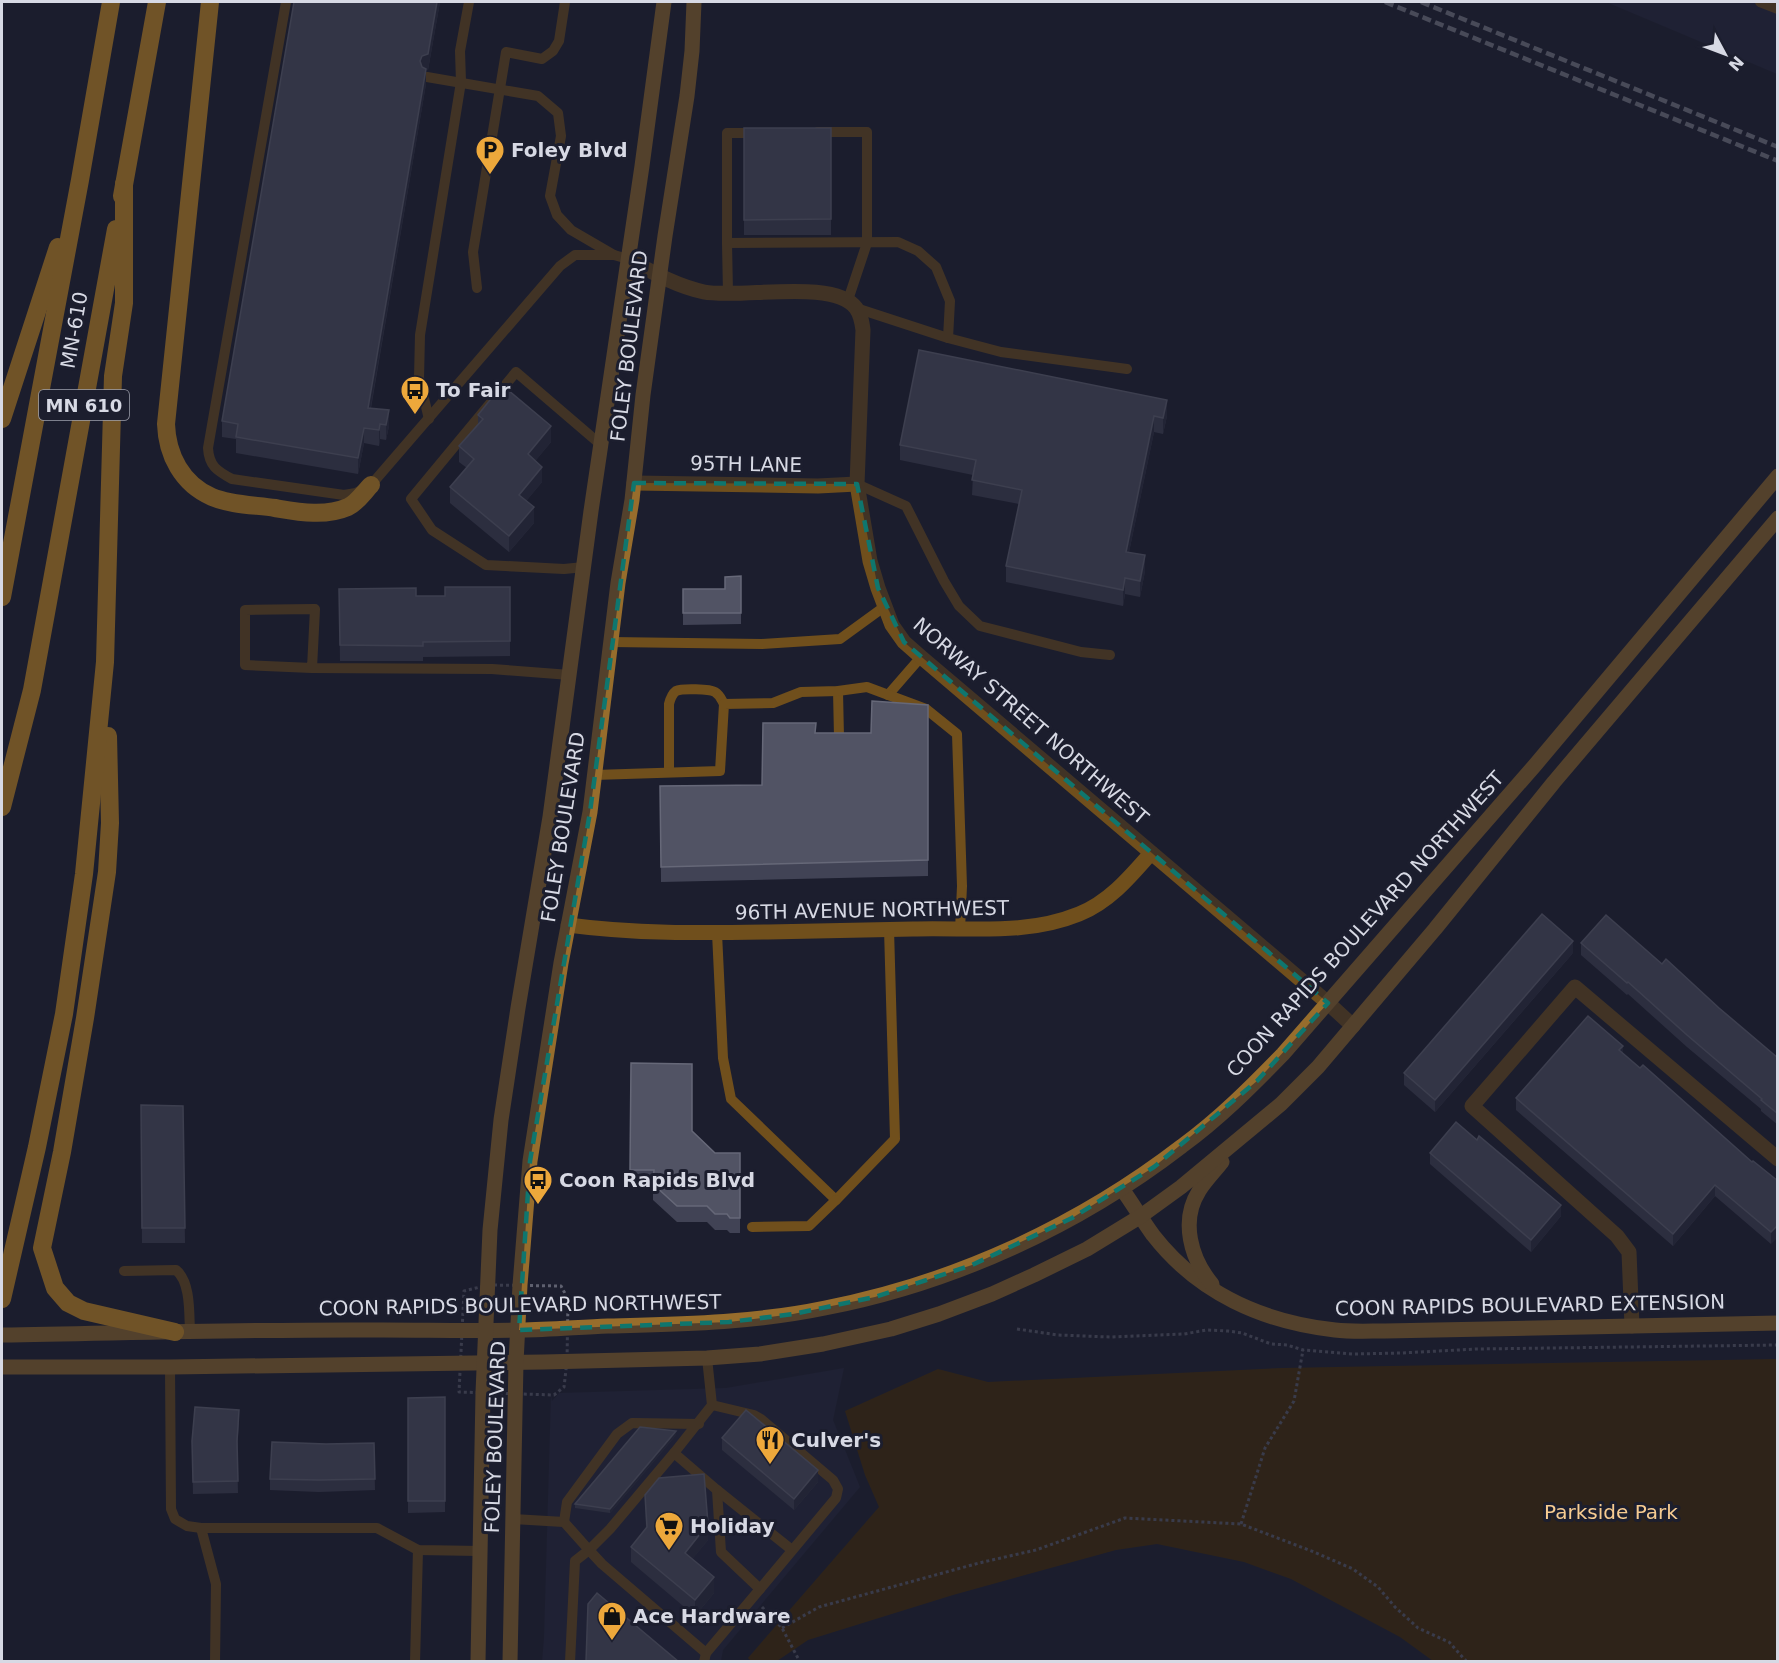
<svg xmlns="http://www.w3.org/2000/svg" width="1779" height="1663" font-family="'DejaVu Sans',sans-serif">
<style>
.built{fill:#25273c}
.green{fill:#462c00}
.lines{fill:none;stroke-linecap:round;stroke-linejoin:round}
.path{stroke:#5e606f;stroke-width:3;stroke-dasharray:3 3;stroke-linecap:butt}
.lane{stroke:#704f1c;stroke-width:10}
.street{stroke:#704f1c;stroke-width:15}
.secondary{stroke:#976d2c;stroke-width:15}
.highway{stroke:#d79521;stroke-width:18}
.rail{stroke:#7e808d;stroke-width:4.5;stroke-dasharray:9 4.5;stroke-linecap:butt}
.wall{fill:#414355}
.shaded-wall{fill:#2c2e3f}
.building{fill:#515364;stroke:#666878;stroke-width:1.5}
.marked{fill:none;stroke:#0f766e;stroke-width:4.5;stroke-dasharray:12 8;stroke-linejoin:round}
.labels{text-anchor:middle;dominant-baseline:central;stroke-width:6;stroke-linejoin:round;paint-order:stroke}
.shield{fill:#1c1e2e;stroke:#9fa1ad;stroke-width:1.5}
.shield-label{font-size:18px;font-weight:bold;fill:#d7d9e4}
.poi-label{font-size:20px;font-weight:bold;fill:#d7d9e4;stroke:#1c1e2e;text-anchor:start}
.street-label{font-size:20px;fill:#d7d9e4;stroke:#1c1e2e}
.park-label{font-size:20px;fill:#f6cb91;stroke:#1c1e2e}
</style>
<rect width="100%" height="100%" fill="#1c1e2e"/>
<g class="built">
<polygon points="1606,2 1777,2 1777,74"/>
<polygon points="844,1368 833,1420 860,1487 723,1650 721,1661 542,1662 544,1638 551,1395 552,1401 559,1393 726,1388"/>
</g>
<polygon class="green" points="1777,1359 1777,1661 1433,1661 1400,1637 1291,1579 1244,1562 1157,1544 1116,1550 953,1595 808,1640 777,1661 751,1661 748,1658 879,1507 865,1475 845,1411 938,1369 988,1382 1283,1368"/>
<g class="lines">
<g class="path">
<polygon points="488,1285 561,1286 568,1299 567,1361 564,1387 554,1395 459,1392 464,1291"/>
<polyline points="1017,1329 1058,1335 1110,1337 1184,1334 1207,1330 1228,1331 1242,1333 1271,1344 1287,1345 1303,1350 1353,1354 1401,1353 1477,1349 1778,1345"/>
<polyline points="1241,1524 1265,1448 1294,1401 1303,1350"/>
<polyline points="762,1607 782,1628 800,1662"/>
<polyline points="782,1628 819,1607 979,1563 1036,1550 1125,1518 1241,1524 1314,1552 1353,1569 1378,1587 1395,1607 1418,1628 1449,1642 1467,1662"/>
</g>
<g class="lane">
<path d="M286,2l-78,446c1,18 9,23 24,31l112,16 12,-2 15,-8 189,-219 15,-11h39l14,4"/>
<polyline points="1760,2 1778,9"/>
<polyline points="427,77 538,96 558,113 561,136 550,196 557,215 571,230 614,255"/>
<polyline points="818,132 867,132 867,243 848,300"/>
<polyline points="727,243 727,133 758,133"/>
<polyline points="477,288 473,252 506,52 542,59 553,51 559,41 565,2"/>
<polyline points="728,293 727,243 898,242 918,251 936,267 950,301 948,338"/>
<polyline points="856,308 948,338 1001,352 1127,369"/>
<polyline points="429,419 419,378 420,335 461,82 460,51 469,2"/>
<polyline points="857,484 906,506 944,581 959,606 980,626 1081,652 1110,655"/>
<polyline points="584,567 564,569 486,565 432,530 411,499 516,372 600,444"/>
<polyline points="611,642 762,644 840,639 884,607"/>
<polyline points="312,668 245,665 245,610 315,609 312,668 492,669 570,675"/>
<polyline points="838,691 839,737"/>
<polyline points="888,695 921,657"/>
<path d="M669,772v-68c1,-4 3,-10 7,-13 6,-3 34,-2 39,1 5,3 6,7 9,12"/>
<polyline points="594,775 720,771 724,704 773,703 801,692 838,691 867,687 926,709 957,734 962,886 960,930"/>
<polyline points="717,933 723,1058 731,1099 836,1200 895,1139 889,929"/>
<polyline points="752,1227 809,1226 836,1200"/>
<path d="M124,1271l52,-1c15,12 13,44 14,62"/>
<polyline points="170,1367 171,1509 175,1519 187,1526 201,1528 377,1528 418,1550 480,1551"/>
<polyline points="712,1405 754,1415 761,1419 833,1480 838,1489 836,1498 760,1589"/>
<polyline points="674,1453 610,1529 589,1550 602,1564 706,1653"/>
<polyline points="717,1490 792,1550"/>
<polyline points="513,1519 564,1522 589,1550 575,1561 570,1662"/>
<polyline points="564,1522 567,1502 617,1434 632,1423 699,1424"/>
<polyline points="201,1528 216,1584 215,1662"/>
<polyline points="415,1662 418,1550"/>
<polyline points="704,1662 706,1653 760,1589 721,1552 717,1490 674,1453 712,1405 707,1358"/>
</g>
<g class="street">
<path d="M628,259c24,13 48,27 76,33 36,7 130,-14 152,16 5,7 6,14 7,22l-6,154 13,77 8,27 14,37 12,17 17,15 407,346 25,23"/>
<polyline points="634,483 818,486 857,484"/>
<path d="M568,925c67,9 133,8 200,7 48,-1 97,-2 145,-3 56,-2 112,7 166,-15 30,-12 51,-37 72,-61"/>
<polyline points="1632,1326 1629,1252 1617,1236 1472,1106 1575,987 1778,1159"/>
</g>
<g class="secondary">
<path d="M1122,1189c11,15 20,31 31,46 45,58 110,87 182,95 16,2 34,1 50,1l393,-8"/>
<path d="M1212,1284c-21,-25 -32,-63 -13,-93 6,-10 16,-20 23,-29"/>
<path d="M2,1335c127,-2 254,-6 381,-5 46,0 91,1 137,0 29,0 59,-3 88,-4 74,-2 145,-3 217,-18 129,-25 253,-82 357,-162 37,-27 69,-59 101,-92l253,-290 242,-288"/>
<polyline points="2,1367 170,1367 544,1362 707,1358 760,1354 823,1344 891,1329 939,1314 992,1294 1034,1275 1087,1249 1141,1216 1181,1187 1281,1104 1318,1067 1435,929 1554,782 1778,518"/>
<polyline points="478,1662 483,1393 490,1230 501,1120 518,1008 550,817 591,511 642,166 664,2"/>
<polyline points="510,1662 516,1362 520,1285 530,1161 561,963 590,812 618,583 632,500 643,395 665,236 687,96 692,51 694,2"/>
</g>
<g class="highway">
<path d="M210,2l-44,422c1,31 16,60 46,73 19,8 43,8 63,11 24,4 50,9 73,-1 9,-4 16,-15 23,-22"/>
<polyline points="122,196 157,2"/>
<polyline points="2,419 58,247"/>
<polyline points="2,597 80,180 111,2"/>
<polyline points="108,736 110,823 107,872 85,1018 62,1152 42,1248 55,1288 68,1303 84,1311 175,1332"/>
<polyline points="2,807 32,690 116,229"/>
<polyline points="2,1299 37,1147 64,1014 84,874 105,662 113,376 124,303 124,184"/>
</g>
<g class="rail">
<polyline points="1385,2 1778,161"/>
<polyline points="1421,2 1778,147"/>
</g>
</g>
<g class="wall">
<polygon points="294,2 440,2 428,70 426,70 426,84 371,408 389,426 386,440 380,439 379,446 364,443 358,474 236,453 236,439 222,437 222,421"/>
<rect x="744" y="128" width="87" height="107"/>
<polygon points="919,350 1167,416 1163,434 1154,432 1129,552 1145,571 1140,597 1125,594 1123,606 1006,582 1006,566 1019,504 972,495 973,475 900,460 900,445"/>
<polygon points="478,415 551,442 535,461 542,482 526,501 534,523 509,552 450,503 450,487 467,468 459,462 459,446 478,425"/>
<polygon points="741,576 741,624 683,625 683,589 725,589"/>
<polygon points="510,587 510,656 423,657 423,661 340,661 339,589 416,596 445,596"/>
<polygon points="928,705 928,876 661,882 660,786 762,785 816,733 871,733"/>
<polygon points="1581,943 1662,964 1719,1008 1778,1058 1778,1125 1761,1111 1761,1109 1687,1047 1628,994 1627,995 1581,955"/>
<polygon points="1573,953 1435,1112 1404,1085 1404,1073"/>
<polygon points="1623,1054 1752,1162 1778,1181 1771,1244 1715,1196 1673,1246 1516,1110 1516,1098"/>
<polygon points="631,1063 692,1131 715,1153 740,1153 740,1233 730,1233 727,1230 715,1230 707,1222 677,1222 653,1200 653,1185 630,1185"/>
<polygon points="141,1105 183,1106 185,1243 142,1243"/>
<polygon points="1477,1140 1561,1216 1531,1252 1430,1164 1430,1153"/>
<polygon points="445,1397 445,1512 408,1513 408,1398"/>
<polygon points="239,1422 237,1450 238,1493 193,1494 192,1441"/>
<polygon points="676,1435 610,1513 575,1508 575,1504"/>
<polygon points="722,1438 818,1482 794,1510 722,1450"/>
<polygon points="374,1443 375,1490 319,1492 270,1490 270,1479 326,1444"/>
<polygon points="645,1495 708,1540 692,1559 714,1593 695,1616 631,1562 631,1547 646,1528"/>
</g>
<g class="shaded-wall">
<polygon points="437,2 440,2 428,70 426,70 426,84 368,423 368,408 422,72 420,61"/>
<polygon points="1167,400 1167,416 1163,434 1163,418"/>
<polygon points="389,410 389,426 386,440 386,425"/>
<polygon points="1154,416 1154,432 1126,567 1126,552"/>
<polygon points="380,424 380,439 379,446 379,430"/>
<polygon points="551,426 551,442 528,470 528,454"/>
<polygon points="364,428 364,443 358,474 358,458"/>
<polygon points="542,467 542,482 519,510 519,495"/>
<polygon points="534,507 534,523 509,552 509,536"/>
<polygon points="1145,555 1145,571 1140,597 1140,581"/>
<polygon points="1125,578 1125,594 1123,606 1123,590"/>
<polygon points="1573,941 1573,953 1435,1112 1435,1100"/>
<polygon points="1623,1046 1623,1057 1619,1050"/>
<polygon points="1715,1185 1715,1196 1673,1246 1673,1234"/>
<polygon points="1561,1205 1561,1216 1531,1252 1531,1240"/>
<polygon points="1778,1225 1778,1237 1771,1244 1771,1232"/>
<polygon points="676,1431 676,1435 610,1513 610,1509"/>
<polygon points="818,1470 818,1482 794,1510 794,1499"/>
<polygon points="708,1524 708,1540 685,1568 685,1553"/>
<polygon points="714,1577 714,1593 695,1616 695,1600"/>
</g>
<g class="building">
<polygon points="294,2 437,2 428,54 422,56 420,61 422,67 426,69 368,408 389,410 386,425 380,424 379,430 364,428 358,458 236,437 238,424 222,421"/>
<polygon points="744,128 831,128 831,219 744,220"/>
<polygon points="919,350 1167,400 1163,418 1154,416 1126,552 1145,555 1140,581 1125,578 1123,590 1006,566 1022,490 972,480 976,460 900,445"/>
<polygon points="502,385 551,426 528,454 542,467 519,495 534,507 509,536 450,487 474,459 459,446 483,419 478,415"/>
<polygon points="741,576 741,613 683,613 683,589 725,589 725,577"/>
<polygon points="445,587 510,587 510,641 423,642 423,646 340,645 339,589 416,588 416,596 445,596"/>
<polygon points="872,701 928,705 928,860 661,867 660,786 762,785 763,723 816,723 815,733 871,733"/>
<polygon points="1542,914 1573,941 1435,1100 1404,1073"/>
<polygon points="1606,915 1662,964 1666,959 1719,1008 1778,1058 1778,1114 1761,1100 1762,1099 1687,1035 1628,982 1627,983 1581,943"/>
<polygon points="1588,1016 1623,1046 1619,1050 1640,1068 1643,1065 1752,1162 1753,1161 1778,1181 1778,1225 1771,1232 1715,1185 1673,1234 1516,1098"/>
<polygon points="631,1063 692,1064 692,1131 715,1153 740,1153 740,1218 730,1218 727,1214 715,1214 707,1206 677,1206 653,1184 654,1170 630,1170"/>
<polygon points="141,1105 183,1106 185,1228 142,1228"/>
<polygon points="1456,1122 1477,1140 1479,1136 1561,1205 1531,1240 1430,1153"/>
<polygon points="445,1397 445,1501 408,1501 408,1398"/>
<polygon points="195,1407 239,1410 237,1441 238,1481 193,1482 192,1441"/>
<polygon points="746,1410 818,1470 794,1499 722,1438"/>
<polygon points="640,1427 676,1431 610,1509 575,1504"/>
<polygon points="272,1442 326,1444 374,1443 375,1479 319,1480 270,1479"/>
<polygon points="704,1474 708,1524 685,1553 714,1577 695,1600 631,1547 647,1527 645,1495 659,1478"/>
<polygon points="597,1593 679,1662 586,1662 588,1604"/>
</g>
<path d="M0 0H1779V1663H0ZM634,483l223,1 21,104 26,54 424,361 -71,78 -103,86 -82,51 -100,47 -97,32 -82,17 -64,8 -210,8 11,-169 60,-349z" fill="#1c1e2e" fill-opacity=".55" fill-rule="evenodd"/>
<path class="marked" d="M634,483l223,1 21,104 26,54 424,361 -71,78 -103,86 -82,51 -100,47 -97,32 -82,17 -64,8 -210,8 11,-169 60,-349z"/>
<defs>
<g id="parking-pin" transform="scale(1.5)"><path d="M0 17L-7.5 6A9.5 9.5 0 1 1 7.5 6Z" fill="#eda83b" stroke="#1c1e2e"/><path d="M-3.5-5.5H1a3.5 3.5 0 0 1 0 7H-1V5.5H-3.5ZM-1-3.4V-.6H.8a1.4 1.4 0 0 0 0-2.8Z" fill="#111"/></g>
<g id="bus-pin" transform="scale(1.5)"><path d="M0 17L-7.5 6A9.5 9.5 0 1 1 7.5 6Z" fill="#eda83b" stroke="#1c1e2e"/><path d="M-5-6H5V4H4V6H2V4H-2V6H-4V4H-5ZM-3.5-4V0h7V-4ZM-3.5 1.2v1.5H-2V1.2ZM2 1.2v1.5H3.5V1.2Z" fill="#111"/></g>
<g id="restaurant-pin" transform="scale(1.5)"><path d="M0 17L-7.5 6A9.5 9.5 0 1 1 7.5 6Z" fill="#eda83b" stroke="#1c1e2e"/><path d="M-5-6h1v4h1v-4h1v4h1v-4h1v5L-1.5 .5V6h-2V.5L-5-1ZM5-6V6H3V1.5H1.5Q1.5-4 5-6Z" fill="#111"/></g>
<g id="supermarket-pin" transform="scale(1.5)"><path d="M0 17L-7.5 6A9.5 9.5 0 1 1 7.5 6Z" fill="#eda83b" stroke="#1c1e2e"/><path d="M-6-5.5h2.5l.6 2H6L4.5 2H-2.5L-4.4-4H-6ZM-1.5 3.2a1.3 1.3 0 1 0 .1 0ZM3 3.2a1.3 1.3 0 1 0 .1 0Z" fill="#111"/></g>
<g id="shop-pin" transform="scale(1.5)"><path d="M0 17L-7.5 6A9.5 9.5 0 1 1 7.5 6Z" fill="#eda83b" stroke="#1c1e2e"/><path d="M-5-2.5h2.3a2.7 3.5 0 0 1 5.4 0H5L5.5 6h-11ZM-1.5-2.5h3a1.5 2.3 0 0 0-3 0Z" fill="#111"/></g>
</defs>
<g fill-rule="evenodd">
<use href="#parking-pin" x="490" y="150"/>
<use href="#bus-pin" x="415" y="390"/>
<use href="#bus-pin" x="538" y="1180"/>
<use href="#restaurant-pin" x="770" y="1440"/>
<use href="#supermarket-pin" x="669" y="1526"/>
<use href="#shop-pin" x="612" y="1616"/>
</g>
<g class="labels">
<rect class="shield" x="39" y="390" width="90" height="30" rx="4.5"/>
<g class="shield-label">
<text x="84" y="405">MN 610</text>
</g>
<g class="poi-label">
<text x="511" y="150">Foley Blvd</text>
<text x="436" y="390">To Fair</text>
<text x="559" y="1180">Coon Rapids Blvd</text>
<text x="791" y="1440">Culver's</text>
<text x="690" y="1526">Holiday</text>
<text x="633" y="1616">Ace Hardware</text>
</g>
<g class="street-label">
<text transform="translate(74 330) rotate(-80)">MN-610</text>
<text transform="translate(629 346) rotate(-83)">FOLEY BOULEVARD</text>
<text transform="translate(746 464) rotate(1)">95TH LANE</text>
<text transform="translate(1031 721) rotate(41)">NORWAY STREET NORTHWEST</text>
<text transform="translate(563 827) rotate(-81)">FOLEY BOULEVARD</text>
<text transform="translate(872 910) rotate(-1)">96TH AVENUE NORTHWEST</text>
<text transform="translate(1365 924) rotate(-48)">COON RAPIDS BOULEVARD NORTHWEST</text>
<text transform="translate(520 1305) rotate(-1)">COON RAPIDS BOULEVARD NORTHWEST</text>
<text transform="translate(1530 1305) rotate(-1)">COON RAPIDS BOULEVARD EXTENSION</text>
<text transform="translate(495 1437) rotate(-88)">FOLEY BOULEVARD</text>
</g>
<g class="park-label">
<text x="1611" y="1512">Parkside Park</text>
</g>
</g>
<rect width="1779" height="1663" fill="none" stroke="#d7d9e4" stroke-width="6"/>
<g transform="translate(1725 54) rotate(131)" stroke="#1c1e2e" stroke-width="4.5" paint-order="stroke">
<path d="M0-4.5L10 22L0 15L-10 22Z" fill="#d7d9e4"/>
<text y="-9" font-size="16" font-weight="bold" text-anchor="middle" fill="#d7d9e4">N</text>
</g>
</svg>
